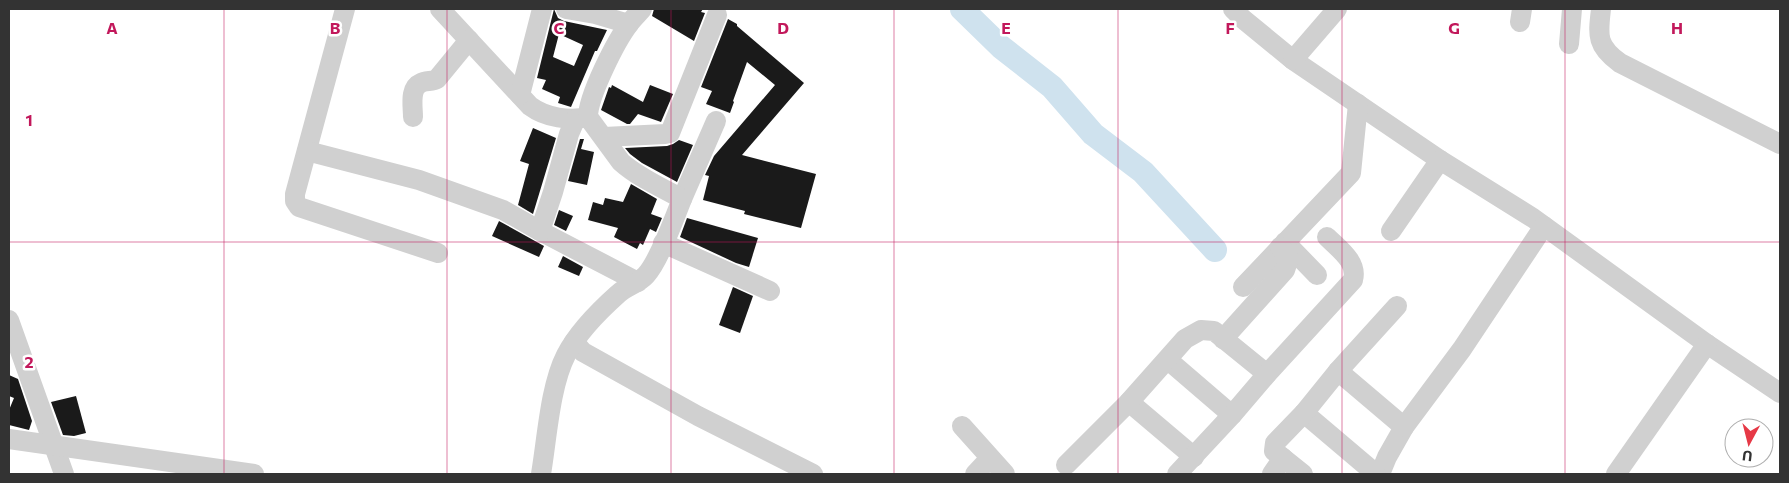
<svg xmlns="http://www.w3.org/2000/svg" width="1789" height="483" font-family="Commissioner,sans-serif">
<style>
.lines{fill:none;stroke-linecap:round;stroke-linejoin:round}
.river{stroke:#cfe2ee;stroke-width:24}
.building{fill:#1a1a1a;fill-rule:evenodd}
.minor{stroke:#d0d0d0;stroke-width:20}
.grid{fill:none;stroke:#c2185b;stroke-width:1;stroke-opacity:0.55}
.grid-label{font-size:16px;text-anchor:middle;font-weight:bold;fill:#c2185b;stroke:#fff;stroke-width:5;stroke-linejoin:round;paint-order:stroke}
</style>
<rect width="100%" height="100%" fill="#fff"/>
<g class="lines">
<polyline class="river" points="962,9 1001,47 1052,87 1093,134 1143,172 1215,250"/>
</g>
<g class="building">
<path d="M554,9l4,9 6,3 43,9 -10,21h-2l-24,56 -13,-4 2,-6 -18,-8 4,-9 -9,-2zM559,34l24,11 -9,21 -21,-9z"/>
<polygon points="654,9 703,9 701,12 705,13 694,41 652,16"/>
<polygon points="728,19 737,24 737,26 804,83 742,155 816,174 801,228 744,214 745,211 703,200 709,176 705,175 714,156 775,85 747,62 733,101 734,102 730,113 706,104 712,91 701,87"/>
<polygon points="612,85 643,102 650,85 673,94 661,122 638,114 630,124 627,124 601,110 609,87 611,88"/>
<polygon points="533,128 556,138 533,214 518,205 529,164 520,161"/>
<polygon points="580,139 584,139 581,149 594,152 587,185 568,181"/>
<polygon points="679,140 693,145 677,182 642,163 630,154 625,148 667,146 673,144"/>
<polygon points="631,184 657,199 651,214 662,218 656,232 650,229 643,245 640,243 637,249 614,237 618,228 588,220 593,202 603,205 605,198 623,202"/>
<polygon points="559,210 573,216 566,231 554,225"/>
<polygon points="687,218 758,238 749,267 736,263 680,237"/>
<polygon points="499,221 544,246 539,257 492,236"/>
<polygon points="563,256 583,267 579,276 558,267"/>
<polygon points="733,287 753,296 740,333 719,325"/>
<polygon points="9,375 18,379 32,421 29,430 9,425 9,410 14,398 9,396"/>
<polygon points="76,396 86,433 74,436 63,435 51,402"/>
</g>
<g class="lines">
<g class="minor">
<polyline points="345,9 295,194 295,201 299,207 438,253"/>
<path d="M440,9l90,97c16,12 40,15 58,11"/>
<polyline points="566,9 595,14 629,24"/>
<polyline points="1233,9 1243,19 1293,60 1440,160 1533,218 1707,344 1780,393"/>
<path d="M1601,9c-3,26 -5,37 19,54l160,81"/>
<polyline points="1520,22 1522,9"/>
<polyline points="1569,44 1572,9"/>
<polyline points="1293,60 1337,9"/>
<polyline points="520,95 542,9"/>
<path d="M413,117c0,-11 -4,-29 8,-34 5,-3 11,-1 16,-4l32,-39"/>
<polyline points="604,137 665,134 670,133 717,15"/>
<polyline points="307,151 419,180 503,210 540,231 638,282"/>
<polyline points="682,199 716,121"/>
<polyline points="540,231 553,192 569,134 575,120"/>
<polyline points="1391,231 1440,160"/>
<polyline points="1285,242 1317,275"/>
<polyline points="663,243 770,291"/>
<polyline points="1243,287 1351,173 1358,104"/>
<polyline points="9,320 64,474"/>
<polyline points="1223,339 1285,270 1289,258 1280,247"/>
<polyline points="574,342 583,352 698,416 813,474"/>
<polyline points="1168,360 1232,415"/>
<polyline points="1338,371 1404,427 1387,457 1380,474"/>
<polyline points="1129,402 1194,457"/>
<polyline points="1304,413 1376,474"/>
<polyline points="962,426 1005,474"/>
<polyline points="1404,427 1462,349 1544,226"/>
<polyline points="9,439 254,474"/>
<polyline points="1283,458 1303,474"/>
<polyline points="1066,465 1129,402 1185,339 1201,330 1214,331 1267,374"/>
<path d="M541,474c6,-35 9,-88 25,-119 11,-21 34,-45 52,-61 8,-8 20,-10 28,-19 13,-14 28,-56 36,-76 -21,-12 -43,-21 -61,-37l-33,-45c0,-21 28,-76 41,-93 4,-6 9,-10 13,-15"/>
<polyline points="975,474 990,458"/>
<path d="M1177,474l55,-59 35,-41 86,-94c5,-18 -14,-31 -26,-43"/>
<polyline points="1272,474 1283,458 1274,451 1275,443 1304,413 1338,371 1397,306"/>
<polyline points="1616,474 1707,344"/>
</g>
</g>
<path class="grid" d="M224,9v465M447,9v465M671,9v465M894,9v465M1118,9v465M1342,9v465M1565,9v465M9,242h1771"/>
<g class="grid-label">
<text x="112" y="34">A</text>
<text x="335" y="34">B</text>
<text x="559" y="34">C</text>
<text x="783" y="34">D</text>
<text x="1006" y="34">E</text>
<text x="1230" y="34">F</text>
<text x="1454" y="34">G</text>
<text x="1677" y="34">H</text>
<text x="29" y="126">1</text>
<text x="29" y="368">2</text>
</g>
<rect width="1789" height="483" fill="none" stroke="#333333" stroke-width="20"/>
<g transform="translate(1749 443) rotate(187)"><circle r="24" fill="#ffffff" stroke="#adadad"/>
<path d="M0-4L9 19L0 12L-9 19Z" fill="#e63946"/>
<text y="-8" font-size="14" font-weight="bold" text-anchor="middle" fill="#333333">U</text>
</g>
</svg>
